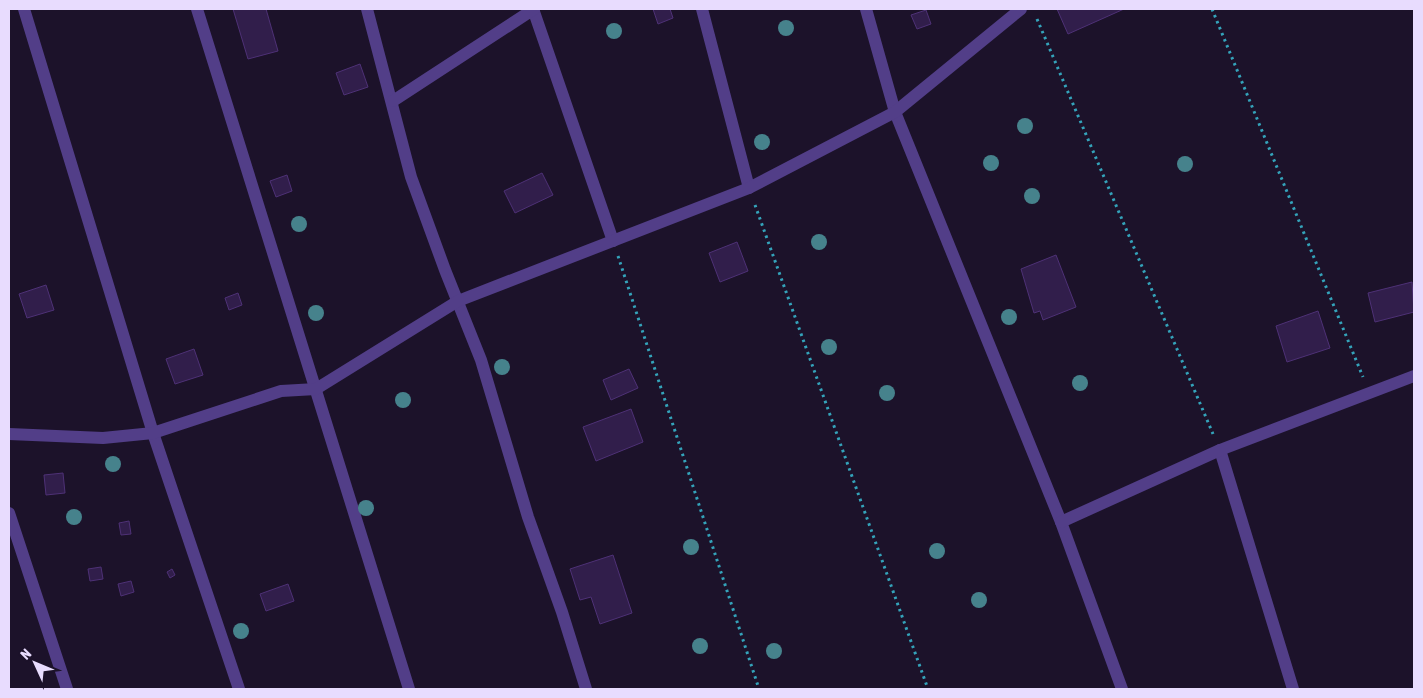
<svg xmlns="http://www.w3.org/2000/svg" width="1423" height="698" font-family="'Asap Condensed',sans-serif">
<style>
.building{fill:#311e4b;stroke:#4e3176}
.lines{fill:none;stroke-linecap:round;stroke-linejoin:round}
.path{stroke:#34a3ba;stroke-width:3;stroke-dasharray:2.5 4;stroke-linecap:butt}
.street{stroke:#523e88;stroke-width:12}
.tree{fill:#46828c}
</style>
<rect width="100%" height="100%" fill="#1c122a"/>
<g class="building">
<polygon points="233,9 266,9 278,51 248,59"/>
<polygon points="653,9 670,9 673,18 658,24"/>
<polygon points="1057,9 1124,9 1068,34"/>
<polygon points="926,10 931,24 917,29 911,15"/>
<polygon points="360,64 368,87 344,95 336,73"/>
<polygon points="542,173 553,195 515,213 504,191"/>
<polygon points="287,175 292,191 276,197 270,181"/>
<polygon points="737,242 748,271 720,282 709,253"/>
<polygon points="1056,255 1076,307 1043,320 1040,311 1034,313 1021,269"/>
<polygon points="1412,282 1414,312 1375,322 1368,293"/>
<polygon points="46,285 54,310 27,318 19,294"/>
<polygon points="238,293 242,305 229,310 225,298"/>
<polygon points="1318,311 1330,348 1287,362 1276,326"/>
<polygon points="194,349 203,375 175,384 166,359"/>
<polygon points="629,369 638,388 611,400 603,380"/>
<polygon points="631,409 643,442 596,461 583,427"/>
<polygon points="63,473 65,493 46,495 44,475"/>
<polygon points="129,521 131,534 121,535 119,523"/>
<polygon points="613,555 632,613 600,624 591,597 580,600 570,569"/>
<polygon points="101,567 103,579 90,581 88,569"/>
<polygon points="172,569 175,575 170,578 167,572"/>
<polygon points="131,581 134,592 121,596 118,584"/>
<polygon points="288,584 294,601 266,611 260,594"/>
</g>
<g class="lines">
<g class="path">
<polyline points="1212,9 1363,377"/>
<polyline points="1037,19 1213,434"/>
<polyline points="755,205 928,689"/>
<polyline points="618,256 759,689"/>
</g>
<g class="street">
<polyline points="24,9 153,433 239,689"/>
<polyline points="197,9 409,689"/>
<polyline points="367,9 411,177 445,270 481,360 528,517 562,612 586,689"/>
<polyline points="533,9 613,241"/>
<polyline points="702,9 749,188"/>
<polyline points="866,9 895,112 1061,522 1122,689"/>
<polyline points="393,101 534,9"/>
<polyline points="9,434 103,438 153,433 281,391 316,389 458,301 749,188 895,112 1021,9"/>
<polyline points="1220,450 1293,689"/>
<polyline points="9,513 67,689"/>
<polyline points="1061,522 1220,450 1414,376"/>
</g>
</g>
<g class="tree">
<circle cx="786" cy="28" r="8"/>
<circle cx="614" cy="31" r="8"/>
<circle cx="1025" cy="126" r="8"/>
<circle cx="762" cy="142" r="8"/>
<circle cx="991" cy="163" r="8"/>
<circle cx="1185" cy="164" r="8"/>
<circle cx="1032" cy="196" r="8"/>
<circle cx="299" cy="224" r="8"/>
<circle cx="819" cy="242" r="8"/>
<circle cx="316" cy="313" r="8"/>
<circle cx="1009" cy="317" r="8"/>
<circle cx="829" cy="347" r="8"/>
<circle cx="502" cy="367" r="8"/>
<circle cx="1080" cy="383" r="8"/>
<circle cx="887" cy="393" r="8"/>
<circle cx="403" cy="400" r="8"/>
<circle cx="113" cy="464" r="8"/>
<circle cx="366" cy="508" r="8"/>
<circle cx="74" cy="517" r="8"/>
<circle cx="691" cy="547" r="8"/>
<circle cx="937" cy="551" r="8"/>
<circle cx="979" cy="600" r="8"/>
<circle cx="241" cy="631" r="8"/>
<circle cx="700" cy="646" r="8"/>
<circle cx="774" cy="651" r="8"/>
</g>
<rect width="1423" height="698" fill="none" stroke="#e8dcfe" stroke-width="20"/>
<g transform="translate(35 663) rotate(314)" stroke="#1c122a" stroke-width="4" paint-order="stroke">
<path d="M0-4L9 19L0 12L-9 19Z" fill="#e8dcfe"/>
<text y="-8" font-size="14" font-weight="bold" text-anchor="middle" fill="#e8dcfe">N</text>
</g>
</svg>
